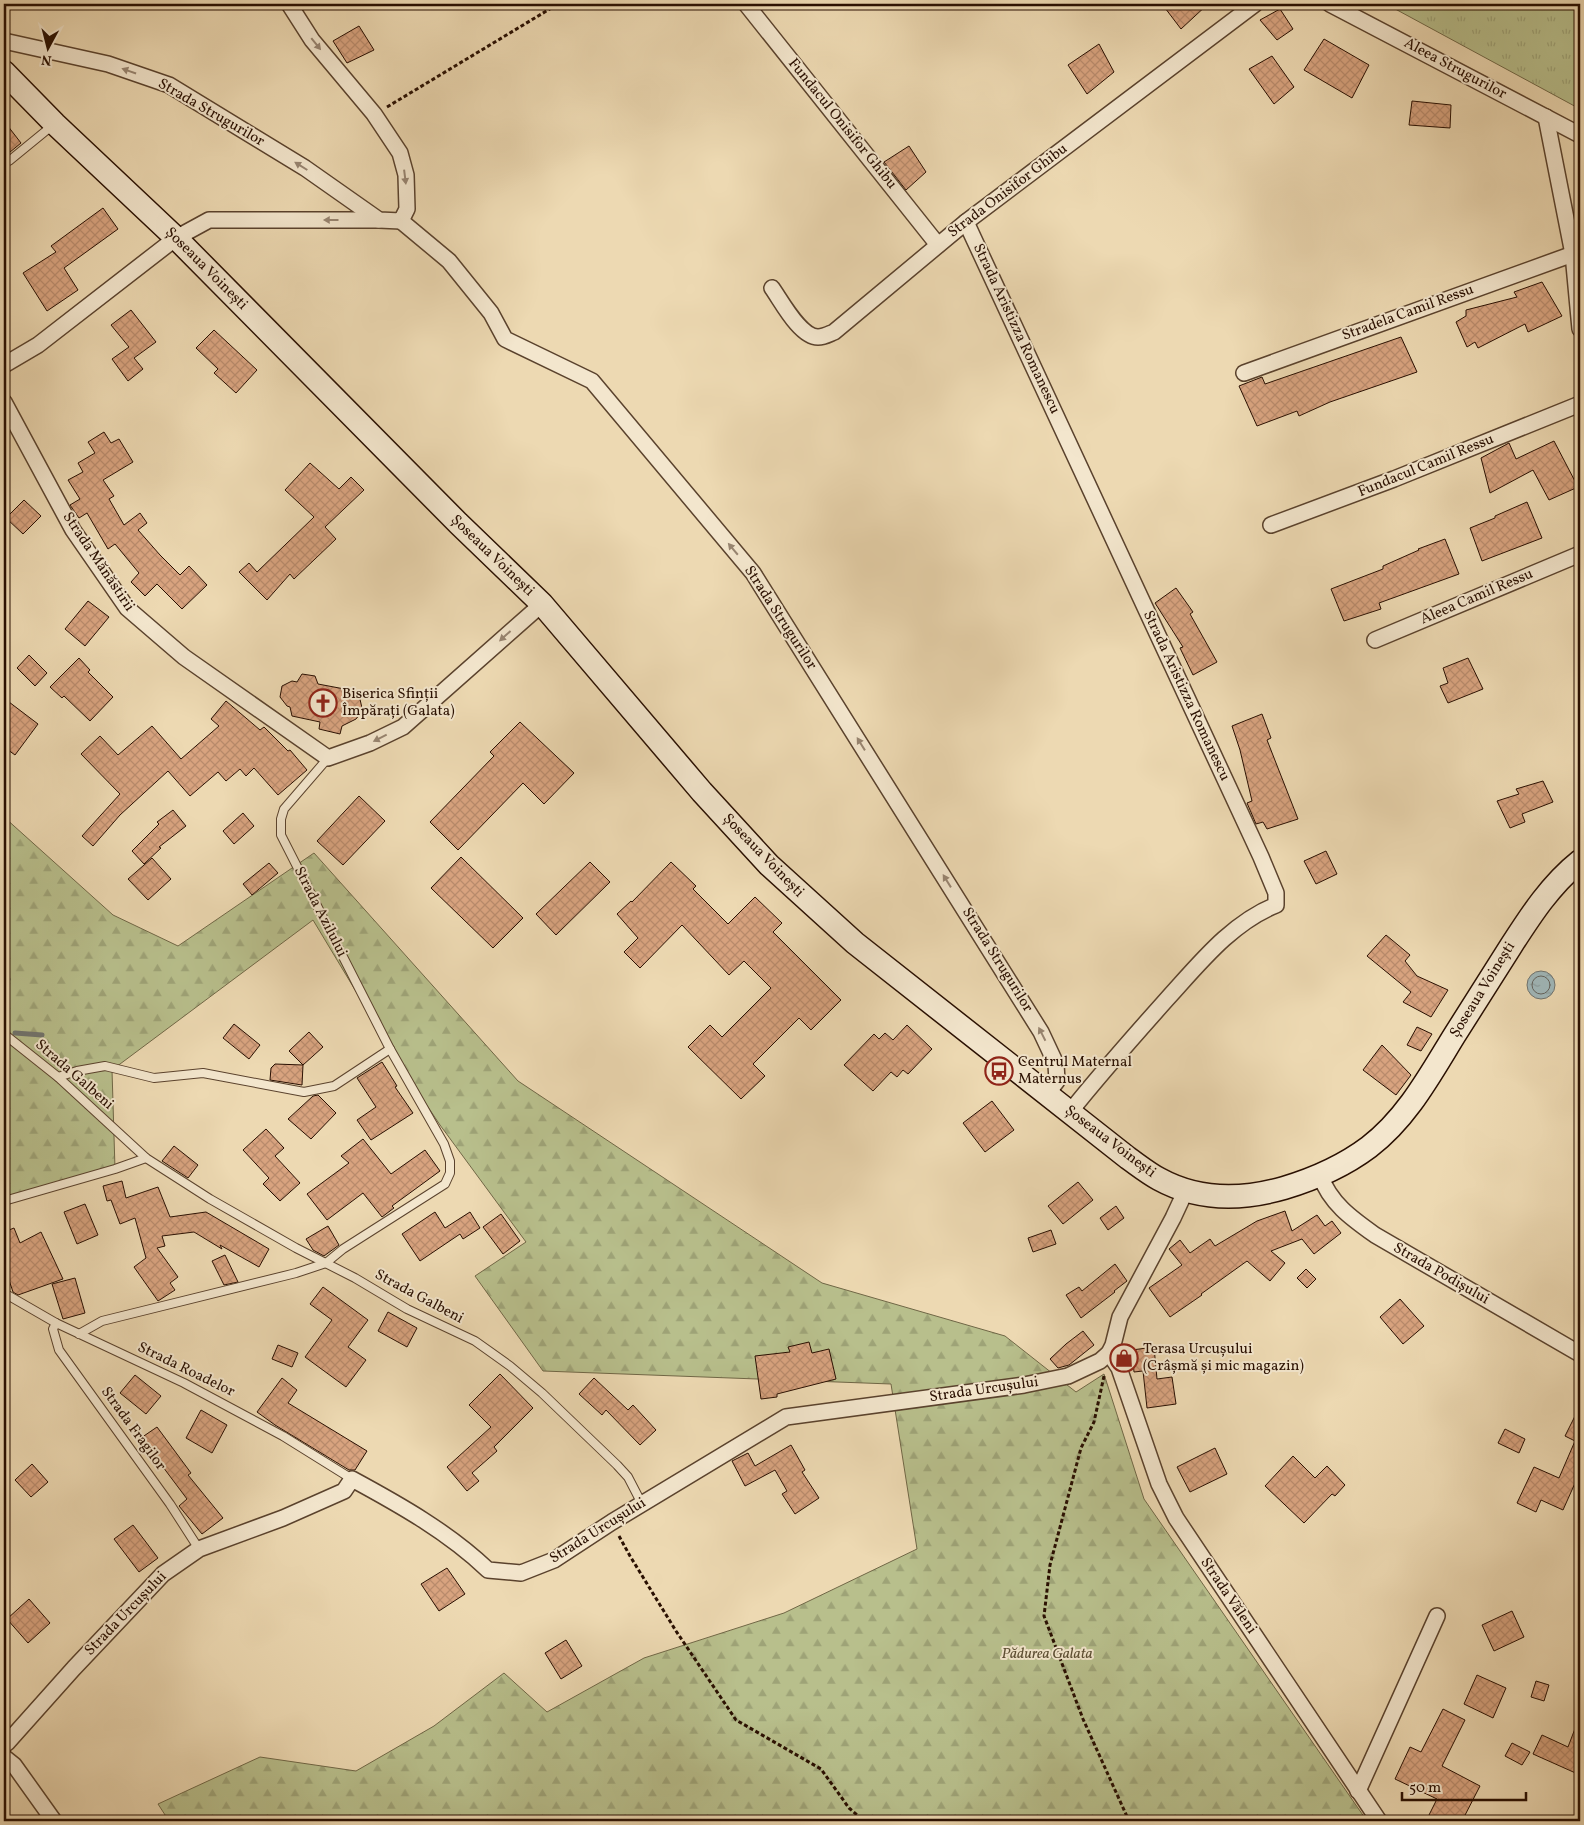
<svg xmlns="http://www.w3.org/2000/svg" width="1584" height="1825" font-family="Vollkorn,serif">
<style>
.grass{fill:url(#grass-tufts);stroke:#706746}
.forest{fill:url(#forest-firs);stroke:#706746}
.water{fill:url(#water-ripples);stroke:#70746f}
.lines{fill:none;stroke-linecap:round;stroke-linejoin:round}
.shore{stroke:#64635d;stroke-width:1}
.stream{stroke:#70746f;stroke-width:5}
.building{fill:url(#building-cross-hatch);stroke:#290f01}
.service-casing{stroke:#5a422d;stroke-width:10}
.minor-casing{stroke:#5a422d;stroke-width:18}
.secondary-casing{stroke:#290f01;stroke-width:25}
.path{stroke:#290f01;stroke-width:3;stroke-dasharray:4 2.5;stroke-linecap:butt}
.service{stroke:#f3e6cd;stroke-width:8}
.minor{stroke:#f3e6cd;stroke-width:15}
.secondary{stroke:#f3e6cd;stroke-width:22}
.oneway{fill:#988571}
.labels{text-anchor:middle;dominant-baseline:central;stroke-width:4;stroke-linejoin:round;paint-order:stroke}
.street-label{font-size:15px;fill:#290f01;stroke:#f3e6cd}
.poi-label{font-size:15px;fill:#290f01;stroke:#f3e6cd;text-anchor:start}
.park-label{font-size:15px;font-style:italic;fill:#5b4d32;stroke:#f3e6cd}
</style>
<defs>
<pattern id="grass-tufts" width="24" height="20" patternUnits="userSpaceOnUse" patternTransform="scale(1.25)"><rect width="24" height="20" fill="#b8bf8c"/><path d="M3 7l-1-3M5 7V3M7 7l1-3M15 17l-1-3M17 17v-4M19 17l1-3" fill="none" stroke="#9ea377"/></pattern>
<pattern id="forest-firs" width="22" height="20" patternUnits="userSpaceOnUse" patternTransform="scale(1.25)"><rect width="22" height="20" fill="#b8bf8c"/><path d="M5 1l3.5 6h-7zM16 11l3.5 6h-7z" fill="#9ea377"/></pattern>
<pattern id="water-ripples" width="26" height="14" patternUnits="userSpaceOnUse" patternTransform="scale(1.25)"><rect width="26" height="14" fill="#a0b7b9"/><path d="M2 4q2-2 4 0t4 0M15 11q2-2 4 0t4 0" fill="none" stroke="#8a9c9d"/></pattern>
<pattern id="building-cross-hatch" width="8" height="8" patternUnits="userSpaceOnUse" patternTransform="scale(1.25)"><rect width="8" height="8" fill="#d8a37f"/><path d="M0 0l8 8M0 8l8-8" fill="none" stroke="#b98b6c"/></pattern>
</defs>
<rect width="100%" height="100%" fill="#edd9b2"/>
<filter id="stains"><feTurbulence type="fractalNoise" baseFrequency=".004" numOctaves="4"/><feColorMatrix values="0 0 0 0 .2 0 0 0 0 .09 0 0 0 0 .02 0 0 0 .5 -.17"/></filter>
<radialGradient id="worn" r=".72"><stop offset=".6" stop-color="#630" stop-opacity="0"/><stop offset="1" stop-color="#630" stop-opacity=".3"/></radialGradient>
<polygon class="grass" points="1386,4 1580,4 1580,109"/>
<polygon class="forest" points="4,817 113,915 178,946 314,853 518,1081 822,1283 1005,1336 1076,1392 1104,1374 1144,1499 1367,1821 169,1821 158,1804 260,1757 356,1771 434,1726 504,1673 547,1712 644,1658 784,1613 917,1549 891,1384 543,1371 475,1276 526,1242 440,1125 402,1068 313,920 112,1070 115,1169 4,1198"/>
<circle class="water" cx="1541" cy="985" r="14"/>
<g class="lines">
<circle class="shore" cx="1541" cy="985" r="9"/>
<g class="stream">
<polyline points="4,981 8,979"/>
<polyline points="15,1033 42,1035"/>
<polyline points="4,1046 5,1045"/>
</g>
</g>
<g class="building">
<polygon points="1162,4 1208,4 1181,29"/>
<polygon points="1280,9 1293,29 1277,40 1260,20"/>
<polygon points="359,26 374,50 347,63 333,41"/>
<polygon points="1324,39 1369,65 1352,98 1304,70"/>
<polygon points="1099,44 1114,72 1087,94 1068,65"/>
<polygon points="1272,56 1294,87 1274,104 1249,69"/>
<polygon points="1412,101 1451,105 1450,128 1409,125"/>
<polygon points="4,121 21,143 4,157"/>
<polygon points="909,146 926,172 906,190 884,162"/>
<polygon points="103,208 118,229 64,268 78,290 47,311 23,273 56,252 51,246"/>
<polygon points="1542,282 1562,316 1528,332 1525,324 1478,348 1475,342 1467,347 1456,322 1466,316 1466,310 1517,297 1514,292"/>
<polygon points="131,310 156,342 134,358 143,369 128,381 112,359 129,347 111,325"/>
<polygon points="214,330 257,370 236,393 214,373 218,369 196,348"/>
<polygon points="1401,337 1417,372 1330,402 1299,416 1297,411 1257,426 1239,386 1262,377 1265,384"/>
<polygon points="104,432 111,443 119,439 133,462 103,480 114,496 109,499 124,525 140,513 147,523 138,530 160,555 180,575 189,566 207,585 182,609 157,584 145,596 131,582 139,573 115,544 108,549 87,513 79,518 70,505 80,499 68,480 83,472 78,463 95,453 88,442"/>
<polygon points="1554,441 1578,487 1549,500 1533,470 1490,493 1481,458 1509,443 1516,459"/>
<polygon points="310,463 339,489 351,477 364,490 325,527 336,539 294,579 290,574 267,600 239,572 249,563 257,572 314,517 285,490"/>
<polygon points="24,500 41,516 23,534 6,518"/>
<polygon points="1527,502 1542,538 1482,561 1470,528 1495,518 1495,516"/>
<polygon points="1445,539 1459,574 1379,603 1381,609 1344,621 1331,589 1383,569 1383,566 1419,550 1418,549"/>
<polygon points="1176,588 1193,612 1190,614 1217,662 1193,675 1180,648 1183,647 1155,603"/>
<polygon points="88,601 109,617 85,646 65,629"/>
<polygon points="29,655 47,673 35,686 17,668"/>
<polygon points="79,658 90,670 88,672 113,697 90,721 64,696 62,698 50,687"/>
<polygon points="1468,658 1483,689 1448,703 1440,686 1448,683 1443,668"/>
<polygon points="302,674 315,676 318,684 355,691 359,695 362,708 360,714 356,719 342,726 340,734 319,729 320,722 292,716 290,707 287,706 280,697 282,686 292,681 297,682"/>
<polygon points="226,701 260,730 264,727 288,751 290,750 307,770 278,795 254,768 246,776 240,769 226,781 218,772 190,796 168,771 120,815 93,846 82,836 120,794 81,754 100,736 118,755 152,726 181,759 219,726 211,719"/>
<polygon points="9,702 38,724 15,755 4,747 4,709"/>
<polygon points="1262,714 1271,738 1267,740 1298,819 1267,829 1263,822 1256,824 1247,803 1252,801 1240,750 1232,726"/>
<polygon points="520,722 574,773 544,804 523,783 458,850 430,822 494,756 490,752"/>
<polygon points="1543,781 1553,802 1522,814 1525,822 1510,828 1497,801 1519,794 1516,789"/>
<polygon points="359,796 385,821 343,865 317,841"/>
<polygon points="173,810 186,826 159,847 161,848 144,864 132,851 159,824 157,822"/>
<polygon points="243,813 254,826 234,844 223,831"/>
<polygon points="1326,851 1337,874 1316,884 1304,861"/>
<polygon points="461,857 523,918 493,948 431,888"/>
<polygon points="152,858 171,879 148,900 128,879"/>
<polygon points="590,862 610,882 556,935 536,914"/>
<polygon points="671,862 696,886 693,889 728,924 755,897 782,923 773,932 841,1000 811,1030 799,1018 753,1064 765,1076 741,1099 688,1047 710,1025 722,1037 771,988 744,961 729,975 682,925 640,968 624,952 638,938 617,914 631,901 632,902"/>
<polygon points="269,863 278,873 252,895 243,884"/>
<polygon points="1386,935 1410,955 1405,961 1417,976 1448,990 1431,1017 1403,1002 1411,992 1367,956"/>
<polygon points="234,1024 260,1045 249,1059 223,1038"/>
<polygon points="907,1025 932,1049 908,1074 903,1070 897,1077 891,1072 873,1091 844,1065 874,1034 879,1039 885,1033 893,1040"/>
<polygon points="1417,1027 1432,1034 1421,1051 1407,1045"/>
<polygon points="309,1032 323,1047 303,1065 289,1051"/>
<polygon points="1382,1045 1411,1075 1396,1095 1363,1070"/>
<polygon points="382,1062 397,1086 395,1087 413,1113 371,1140 357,1120 376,1107 357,1078"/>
<polygon points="275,1064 303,1065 302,1085 270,1080 271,1068"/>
<polygon points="318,1095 336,1113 311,1139 288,1119 313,1096"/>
<polygon points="992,1101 1014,1130 985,1152 963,1123"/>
<polygon points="266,1129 284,1148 275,1156 300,1183 280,1201 263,1184 269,1178 243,1150"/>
<polygon points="363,1139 391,1174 425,1150 440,1171 392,1206 394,1208 382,1217 363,1193 327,1220 307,1194 349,1163 341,1156"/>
<polygon points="174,1146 198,1165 188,1178 162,1161"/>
<polygon points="122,1181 126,1198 158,1187 170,1217 206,1212 269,1249 259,1267 220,1245 222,1249 194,1232 162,1236 165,1246 157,1248 178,1277 170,1283 175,1290 158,1301 134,1267 146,1258 135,1218 120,1224 111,1200 107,1201 103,1186"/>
<polygon points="1078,1182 1093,1200 1063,1224 1048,1206"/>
<polygon points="85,1204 98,1235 77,1244 64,1212"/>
<polygon points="1116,1206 1124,1218 1108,1230 1100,1218"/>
<polygon points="1285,1211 1292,1231 1317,1215 1325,1226 1332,1221 1341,1233 1314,1254 1302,1239 1271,1251 1285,1263 1270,1281 1247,1261 1201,1294 1202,1295 1170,1317 1149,1288 1182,1265 1169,1249 1180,1240 1190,1253 1210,1239 1215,1246 1257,1221"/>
<polygon points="435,1212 445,1228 470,1212 480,1228 463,1239 460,1234 420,1261 402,1234"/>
<polygon points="501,1214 520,1241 503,1254 483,1227"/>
<polygon points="328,1226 339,1245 324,1256 313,1250 306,1239"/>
<polygon points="14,1228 20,1243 41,1232 63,1279 18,1295 13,1292 4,1265 4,1232"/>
<polygon points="1051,1230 1056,1244 1033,1252 1028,1238"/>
<polygon points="225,1255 238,1282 224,1285 212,1261"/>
<polygon points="1115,1264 1127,1281 1114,1291 1115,1292 1081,1318 1066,1295 1079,1287 1082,1291"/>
<polygon points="1306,1269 1316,1279 1307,1288 1297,1278"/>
<polygon points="75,1278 85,1313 63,1319 52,1284"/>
<polygon points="323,1287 368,1320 348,1347 366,1360 346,1387 305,1357 332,1320 310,1304"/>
<polygon points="1400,1299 1424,1326 1403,1344 1380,1317"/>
<polygon points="388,1312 417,1328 407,1347 378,1331"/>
<polygon points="1083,1331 1094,1345 1069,1365 1058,1368 1050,1359 1066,1344"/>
<polygon points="809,1342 812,1353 829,1349 836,1379 777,1394 777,1397 761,1399 755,1356 790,1352 788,1347"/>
<polygon points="278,1345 298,1353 292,1367 272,1359"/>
<polygon points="1154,1347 1157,1379 1172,1377 1176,1404 1147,1408 1143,1371 1134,1372 1132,1350"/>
<polygon points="500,1374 533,1408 494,1447 497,1451 472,1473 479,1481 467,1491 447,1467 491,1427 469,1405"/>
<polygon points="135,1375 161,1396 146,1414 120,1393"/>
<polygon points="282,1378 297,1390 288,1403 367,1451 355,1470 349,1470 275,1425 257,1412"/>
<polygon points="594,1378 628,1410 633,1405 656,1430 640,1445 606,1410 602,1415 579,1394"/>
<polygon points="1580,1406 1580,1472 1563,1510 1541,1500 1536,1512 1517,1503 1534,1467 1559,1478 1575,1441 1565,1436"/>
<polygon points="201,1410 227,1425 212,1453 186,1438"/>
<polygon points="157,1427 191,1473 188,1475 223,1518 202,1534 179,1506 187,1499 154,1455 151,1458 138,1440"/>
<polygon points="1505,1429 1525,1439 1519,1453 1498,1443"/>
<polygon points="791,1445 805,1470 802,1472 819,1498 795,1514 782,1494 787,1491 775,1470 745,1486 732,1461 748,1453 755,1466"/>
<polygon points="1215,1448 1227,1474 1190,1492 1177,1467"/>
<polygon points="1293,1456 1315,1478 1327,1466 1345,1485 1335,1496 1332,1494 1304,1523 1265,1486"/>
<polygon points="32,1464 48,1482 31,1497 15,1480"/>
<polygon points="133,1525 158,1558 139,1572 114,1539"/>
<polygon points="447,1568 465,1594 439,1611 421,1584"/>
<polygon points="29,1599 50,1623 28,1643 7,1619"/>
<polygon points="1512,1611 1524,1637 1494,1651 1482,1625"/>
<polygon points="566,1640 582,1666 561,1679 545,1653"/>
<polygon points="1477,1675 1506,1688 1493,1718 1464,1704"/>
<polygon points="1536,1681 1549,1685 1544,1701 1531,1697"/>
<polygon points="1443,1709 1465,1720 1442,1766 1480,1786 1462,1821 1426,1821 1437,1799 1395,1779 1410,1747 1421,1752"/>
<polygon points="1579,1718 1580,1719 1580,1775 1533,1754 1542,1735 1568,1747"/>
<polygon points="1512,1743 1530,1752 1522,1765 1505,1756"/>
</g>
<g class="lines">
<g class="service-casing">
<g id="service">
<polyline points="9,161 53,125"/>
<polyline points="4,1034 58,1077 146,1158 210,1199 296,1248 355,1278 407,1309 475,1341 510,1366 542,1393 617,1465 628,1477 642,1504"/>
<polyline points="58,1077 77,1071 105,1066 154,1078 203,1073 304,1092 334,1086 390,1049"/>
<polyline points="4,1201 115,1169 146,1158"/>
<polyline points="4,1293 56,1323 184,1383 283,1436 352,1479"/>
<polyline points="56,1323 53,1329 59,1350 170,1504 199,1549"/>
<polyline points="79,1334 102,1321 296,1273 326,1263 343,1249 445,1184 450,1173 450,1161 444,1144 390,1049 281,835 281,819 284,809 328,758"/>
</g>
</g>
<g class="minor-casing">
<g id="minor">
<polyline points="746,4 938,245"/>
<polyline points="1330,4 1580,135"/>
<polyline points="4,41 108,64 169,85 305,168 379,220 401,221 407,209 406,175 400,153 374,114 312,40 289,4"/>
<polyline points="1546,117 1573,254 1580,329"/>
<polyline points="401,221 449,261 491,313 505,339 592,381 753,573 1041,1032 1056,1064 1057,1081 1047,1094"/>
<path d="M966,222l295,635 15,36v12c-45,18 -77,59 -109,94 -33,37 -66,74 -97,113"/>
<path d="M772,288c10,14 28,49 46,49 6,0 11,-3 16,-5l132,-110 289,-218"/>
<polyline points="4,365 38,345 176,238 209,220 379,220"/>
<polyline points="1244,373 1573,254"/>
<polyline points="4,402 73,530 127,608 184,657 328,758 370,743 403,727 542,604"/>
<polyline points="1271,525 1394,479 1580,404"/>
<polyline points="1375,640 1580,554"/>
<path d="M1320,1175c10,28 31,43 55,60l205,119"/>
<polyline points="1109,1353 1119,1368 1159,1484 1176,1518 1379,1821"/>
<path d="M4,1743h3l67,-75 89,-94 36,-25 84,-31 61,-27 8,-12c48,26 96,53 136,91l33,3 33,-13 58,-38 174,-105 238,-32 44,-9 32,-15 9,-8 4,-8 7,-28 53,-99 13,-28"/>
<polyline points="4,1757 14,1765 54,1821"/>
<polyline points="1358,1791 1437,1616"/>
</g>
</g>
<g class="secondary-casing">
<path id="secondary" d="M4,72l51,52 121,114 282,285 84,81 160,188 67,73 86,78 273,215c10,7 20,15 31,21 40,22 83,21 125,9 30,-9 61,-23 85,-41 38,-29 61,-72 85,-111 19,-30 38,-60 57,-90 20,-31 40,-62 69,-85"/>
</g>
<g class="path">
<polyline points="387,107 558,4"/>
<polyline points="1104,1376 1094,1422 1081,1448 1050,1565 1044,1616 1083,1719 1129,1821"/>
<polyline points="619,1536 630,1556 676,1631 736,1720 821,1769 849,1808 864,1821"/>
</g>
<use href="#service" class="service"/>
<use href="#minor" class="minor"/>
<use href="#secondary" class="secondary"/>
</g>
<defs><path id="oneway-solid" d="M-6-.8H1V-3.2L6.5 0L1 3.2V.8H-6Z" transform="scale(1.25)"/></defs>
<g class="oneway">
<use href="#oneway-solid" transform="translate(316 44) rotate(51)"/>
<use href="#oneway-solid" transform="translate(129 71) rotate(-161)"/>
<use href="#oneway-solid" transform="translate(301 166) rotate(-148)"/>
<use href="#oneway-solid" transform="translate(405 177) rotate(83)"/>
<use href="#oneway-solid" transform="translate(331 220) rotate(180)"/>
<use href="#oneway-solid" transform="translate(733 549) rotate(-130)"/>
<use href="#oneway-solid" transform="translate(505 636) rotate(138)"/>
<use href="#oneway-solid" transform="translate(380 738) rotate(153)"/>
<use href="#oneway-solid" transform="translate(861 744) rotate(-122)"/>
<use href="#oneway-solid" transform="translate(947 881) rotate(-122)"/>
<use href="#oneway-solid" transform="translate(1042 1034) rotate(-117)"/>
</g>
<defs>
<g id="church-ring" transform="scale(1.4375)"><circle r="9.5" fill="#f3e6cd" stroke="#8f2418" stroke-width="1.5"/><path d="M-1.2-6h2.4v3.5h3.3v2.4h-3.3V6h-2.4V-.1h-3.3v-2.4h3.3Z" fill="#8f2418"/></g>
<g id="bus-ring" transform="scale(1.4375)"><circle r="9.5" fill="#f3e6cd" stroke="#8f2418" stroke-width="1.5"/><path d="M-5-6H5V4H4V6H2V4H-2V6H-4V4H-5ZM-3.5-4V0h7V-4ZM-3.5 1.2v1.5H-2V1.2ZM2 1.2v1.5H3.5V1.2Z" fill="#8f2418"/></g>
<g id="shop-ring" transform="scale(1.4375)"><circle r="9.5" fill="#f3e6cd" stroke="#8f2418" stroke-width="1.5"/><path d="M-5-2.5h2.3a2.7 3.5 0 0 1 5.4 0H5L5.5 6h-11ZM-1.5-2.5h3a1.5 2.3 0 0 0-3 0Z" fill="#8f2418"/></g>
</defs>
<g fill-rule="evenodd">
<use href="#church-ring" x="323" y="703"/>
<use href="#bus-ring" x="999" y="1071"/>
<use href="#shop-ring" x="1124" y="1358"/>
</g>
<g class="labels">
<g class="street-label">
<text transform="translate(1455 69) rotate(28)">Aleea Strugurilor</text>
<text transform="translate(211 113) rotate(30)">Strada Strugurilor</text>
<text transform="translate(842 124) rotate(51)">Fundacul Onisifor Ghibu</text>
<text transform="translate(1008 191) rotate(-37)">Strada Onisifor Ghibu</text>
<text transform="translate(206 269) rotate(45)">Șoseaua Voinești</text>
<text transform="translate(1408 313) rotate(-20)">Stradela Camil Ressu</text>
<text transform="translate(1016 329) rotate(65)">Strada Aristizza Romanescu</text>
<text transform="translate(1426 466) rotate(-22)">Fundacul Camil Ressu</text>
<text transform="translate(492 556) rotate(44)">Șoseaua Voinești</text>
<text transform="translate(98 562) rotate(56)">Strada Mănăstirii</text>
<text transform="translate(1477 597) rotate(-23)">Aleea Camil Ressu</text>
<text transform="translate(780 618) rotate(57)">Strada Strugurilor</text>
<text transform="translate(1186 696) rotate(65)">Strada Aristizza Romanescu</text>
<text transform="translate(763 856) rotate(46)">Șoseaua Voinești</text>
<text transform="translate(320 912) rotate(63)">Strada Azilului</text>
<text transform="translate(997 960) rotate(58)">Strada Strugurilor</text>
<text transform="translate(1483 990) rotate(-58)">Șoseaua Voinești</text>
<text transform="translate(74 1075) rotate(41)">Strada Galbeni</text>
<text transform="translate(1110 1142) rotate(37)">Șoseaua Voinești</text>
<text transform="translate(1441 1274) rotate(30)">Strada Podișului</text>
<text transform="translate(419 1297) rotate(28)">Strada Galbeni</text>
<text transform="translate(186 1370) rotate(26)">Strada Roadelor</text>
<text transform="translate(984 1390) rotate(-8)">Strada Urcușului</text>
<text transform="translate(133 1429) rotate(54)">Strada Fragilor</text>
<text transform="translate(598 1531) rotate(-32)">Strada Urcușului</text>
<text transform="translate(1228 1596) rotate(56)">Strada Văleni</text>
<text transform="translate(126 1614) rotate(-46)">Strada Urcușului</text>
</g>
<g class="poi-label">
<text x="342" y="694">Biserica Sfinții<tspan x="342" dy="17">Împărați (Galata)</tspan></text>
<text x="1018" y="1062">Centrul Maternal<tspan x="1018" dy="17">Maternus</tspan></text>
<text x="1143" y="1349">Terasa Urcușului<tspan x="1143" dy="17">(Crâșmă și mic magazin)</tspan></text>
</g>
<g class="park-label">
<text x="1047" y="1654">Pădurea Galata</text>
</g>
</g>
<rect width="1584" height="1825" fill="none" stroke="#edd9b2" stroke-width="20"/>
<rect x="5" y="5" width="1574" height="1815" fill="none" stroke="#290f01" stroke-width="2.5"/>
<rect x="10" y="10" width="1564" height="1805" fill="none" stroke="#290f01"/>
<g transform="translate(48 48) rotate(187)" stroke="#f3e6cd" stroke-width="4" paint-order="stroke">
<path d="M0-4L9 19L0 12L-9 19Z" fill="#290f01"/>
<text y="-8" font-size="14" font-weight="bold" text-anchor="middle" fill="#290f01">N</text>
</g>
<path d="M1402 1792v8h124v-8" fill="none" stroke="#290f01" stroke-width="2.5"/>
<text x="1409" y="1792" font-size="15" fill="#290f01" stroke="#f3e6cd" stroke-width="4" paint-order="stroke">50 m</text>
<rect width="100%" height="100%" filter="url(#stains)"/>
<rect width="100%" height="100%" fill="url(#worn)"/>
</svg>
